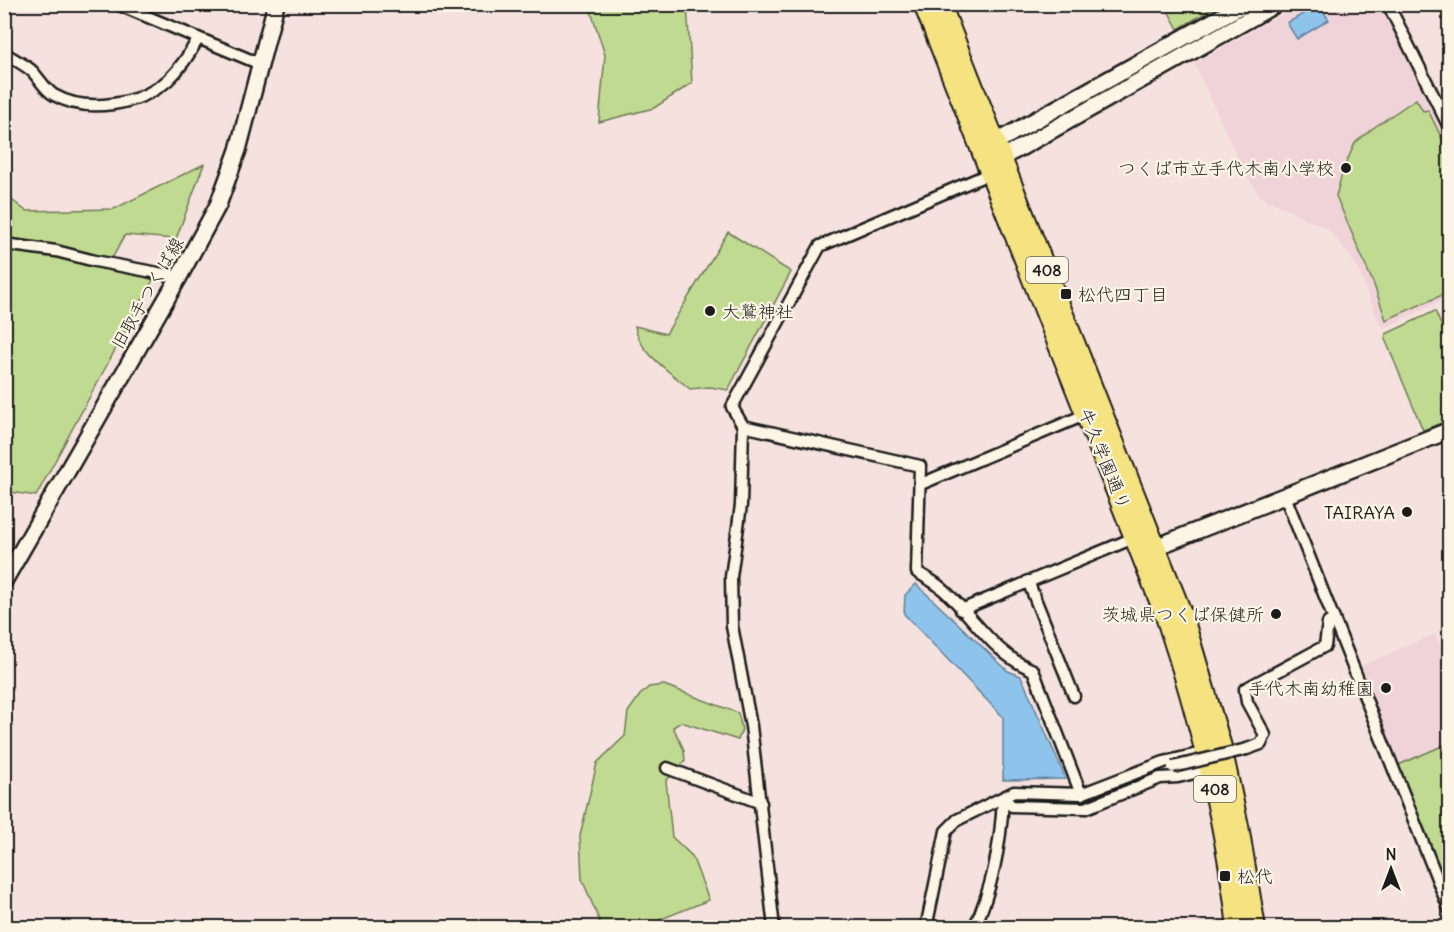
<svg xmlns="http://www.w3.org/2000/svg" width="1454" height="932" font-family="Delius,'Klee One',sans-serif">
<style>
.built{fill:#f0d3d9}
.green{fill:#c0da91;stroke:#6e7b56;stroke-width:1.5}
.water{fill:#8ec3eb;stroke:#608098;stroke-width:1.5}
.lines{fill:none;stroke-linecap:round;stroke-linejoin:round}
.street-casing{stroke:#1c1c1c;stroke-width:15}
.secondary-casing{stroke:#1c1c1c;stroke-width:20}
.highway-casing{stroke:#1c1c1c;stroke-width:24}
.street{stroke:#fcf5e5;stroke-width:10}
.secondary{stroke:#fcf5e5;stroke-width:15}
.highway{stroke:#f5e382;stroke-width:20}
.street-bridge-casing{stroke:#1c1c1c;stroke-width:15;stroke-linecap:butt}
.street-bridge{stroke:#fcf5e5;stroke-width:10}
.poi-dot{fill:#1c1c1c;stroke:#fcf5e5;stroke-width:2}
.labels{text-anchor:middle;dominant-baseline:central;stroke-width:4.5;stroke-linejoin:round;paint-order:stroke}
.shield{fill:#fcf5e5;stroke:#5f5d58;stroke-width:1.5}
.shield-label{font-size:16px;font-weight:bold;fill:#1c1c1c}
.poi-label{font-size:18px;fill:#1c1c1c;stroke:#fcf5e5;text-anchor:end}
.street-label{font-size:18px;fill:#1c1c1c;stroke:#fcf5e5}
</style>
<rect width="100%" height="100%" fill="#f5e1de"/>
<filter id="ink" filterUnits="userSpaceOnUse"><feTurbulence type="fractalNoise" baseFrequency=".0167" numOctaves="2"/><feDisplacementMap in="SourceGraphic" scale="12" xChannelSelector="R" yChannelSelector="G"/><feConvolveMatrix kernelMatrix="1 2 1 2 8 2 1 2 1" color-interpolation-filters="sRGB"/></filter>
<g filter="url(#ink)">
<g class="built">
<polygon points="1299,5 1380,5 1449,144 1449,297 1387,327 1380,325 1357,266 1329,230 1260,196 1244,171 1194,63"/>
<polygon points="1435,634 1449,666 1449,743 1394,767 1354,669"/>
</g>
<g class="green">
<polygon points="589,5 687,5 692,83 654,108 599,122 605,55"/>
<polygon points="1165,5 1219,5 1178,29"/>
<polygon points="1416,99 1423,111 1428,110 1449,153 1449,292 1386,320 1374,285 1336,196 1343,170 1355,143 1373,128"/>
<polygon points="204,164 176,239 125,235 109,264 153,280 36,496 5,491 4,194 26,211 114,209"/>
<path d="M728,232l63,40 -63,118 -18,-3 -20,2c-19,-16 -53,-38 -55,-63l31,8z"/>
<polygon points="1435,311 1449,343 1449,420 1423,430 1385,339 1386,334"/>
<polygon points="664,685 738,713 742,729 738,740 681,722 673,727 684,750 685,761 666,781 672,837 692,856 709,900 661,919 657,927 602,927 582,879 580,836 597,763 625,736 628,712 640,695 649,687"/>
<polygon points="1449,743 1449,897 1394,767"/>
</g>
<g class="water">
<polygon points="1319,5 1329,20 1297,39 1287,23"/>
<polygon points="916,584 1008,671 1021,676 1066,779 1003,780 1003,717 904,614 905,595"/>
</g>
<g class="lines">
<g class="street-casing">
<g id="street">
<polyline points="117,4 260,64"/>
<polyline points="1388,4 1450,129"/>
<path d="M4,53c9,6 20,11 28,18 7,7 13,19 22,24 33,19 86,10 114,-15 13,-12 21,-26 30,-41"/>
<polyline points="4,244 56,251 95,261 179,277"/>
<path d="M743,426l177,40 -3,106c8,5 16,9 23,15 34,28 51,66 93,83l48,124"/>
<polyline points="921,484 1087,414"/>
<polyline points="1285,496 1450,911"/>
<polyline points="1028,581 1074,696"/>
<polyline points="961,610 1136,537"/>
<polyline points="1247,749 1261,744 1265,735 1247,702 1245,689 1325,646 1328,623 1334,619"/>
<polyline points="667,768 761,803"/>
<polyline points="1003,798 1012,806 1086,808 1160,778 1178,777 1211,769"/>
<polyline points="774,928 751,726 732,626 731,577 741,505 743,426 732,407 820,246 991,173"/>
<polyline points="926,928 946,831 957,820 1014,792 1081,794 1164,762 1206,752"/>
<path d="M974,928c19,-41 27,-85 29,-130"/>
</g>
</g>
<g class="secondary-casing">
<g id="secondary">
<polyline points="988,150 996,142 1244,4"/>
<polyline points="992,155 1002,157 1022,147 1276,4"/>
<polyline points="1146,551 1450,430"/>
<polyline points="4,581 179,277 218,205 238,150 276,4"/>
</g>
</g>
<g class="highway-casing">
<g id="highway">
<path d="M924,4l242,612c34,102 60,205 72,312"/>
<polyline points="940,4 1183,618 1221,747 1238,826 1255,928"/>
</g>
</g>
<use href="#street" class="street"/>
<use href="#secondary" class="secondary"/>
<use href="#highway" class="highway"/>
<g class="street-bridge-casing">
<polyline id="street-bridge" points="1173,767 1247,749"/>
</g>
<use href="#street-bridge" class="street-bridge"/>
</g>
</g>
<g class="poi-dot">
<circle cx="1346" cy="168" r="6"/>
<rect x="1060" y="288" width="12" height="12" rx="3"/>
<circle cx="710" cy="311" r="6"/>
<circle cx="1407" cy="512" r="6"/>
<circle cx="1276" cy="614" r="6"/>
<circle cx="1386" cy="688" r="6"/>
<rect x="1219" y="870" width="12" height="12" rx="3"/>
</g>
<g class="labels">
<g class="shield">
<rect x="1026" y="257" width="42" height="26" rx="4.5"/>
<rect x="1194" y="776" width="42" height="26" rx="4.5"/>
</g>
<g class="shield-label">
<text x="1047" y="270">408</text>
<text x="1215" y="789">408</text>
</g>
<g class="poi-label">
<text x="1334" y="168">つくば市立手代木南小学校</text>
<text x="1078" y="294" text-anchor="start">松代四丁目</text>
<text x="722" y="311" text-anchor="start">大鷲神社</text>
<text x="1395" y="512">TAIRAYA</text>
<text x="1264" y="614">茨城県つくば保健所</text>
<text x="1374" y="688">手代木南幼稚園</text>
<text x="1237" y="876" text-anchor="start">松代</text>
</g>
<g class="street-label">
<text transform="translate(147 293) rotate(-60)">旧取手つくば線</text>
<text transform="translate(1105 459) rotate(68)">牛久学園通り</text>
</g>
</g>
<rect width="1454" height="932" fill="none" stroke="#fcf5e5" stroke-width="24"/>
<rect x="12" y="12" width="1430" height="908" fill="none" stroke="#1c1c1c" stroke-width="2" filter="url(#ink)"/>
<g transform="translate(1391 869)" stroke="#fcf5e5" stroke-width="4.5" paint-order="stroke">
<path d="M0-4.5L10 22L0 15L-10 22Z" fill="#1c1c1c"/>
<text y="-9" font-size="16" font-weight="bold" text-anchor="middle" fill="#1c1c1c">N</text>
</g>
</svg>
